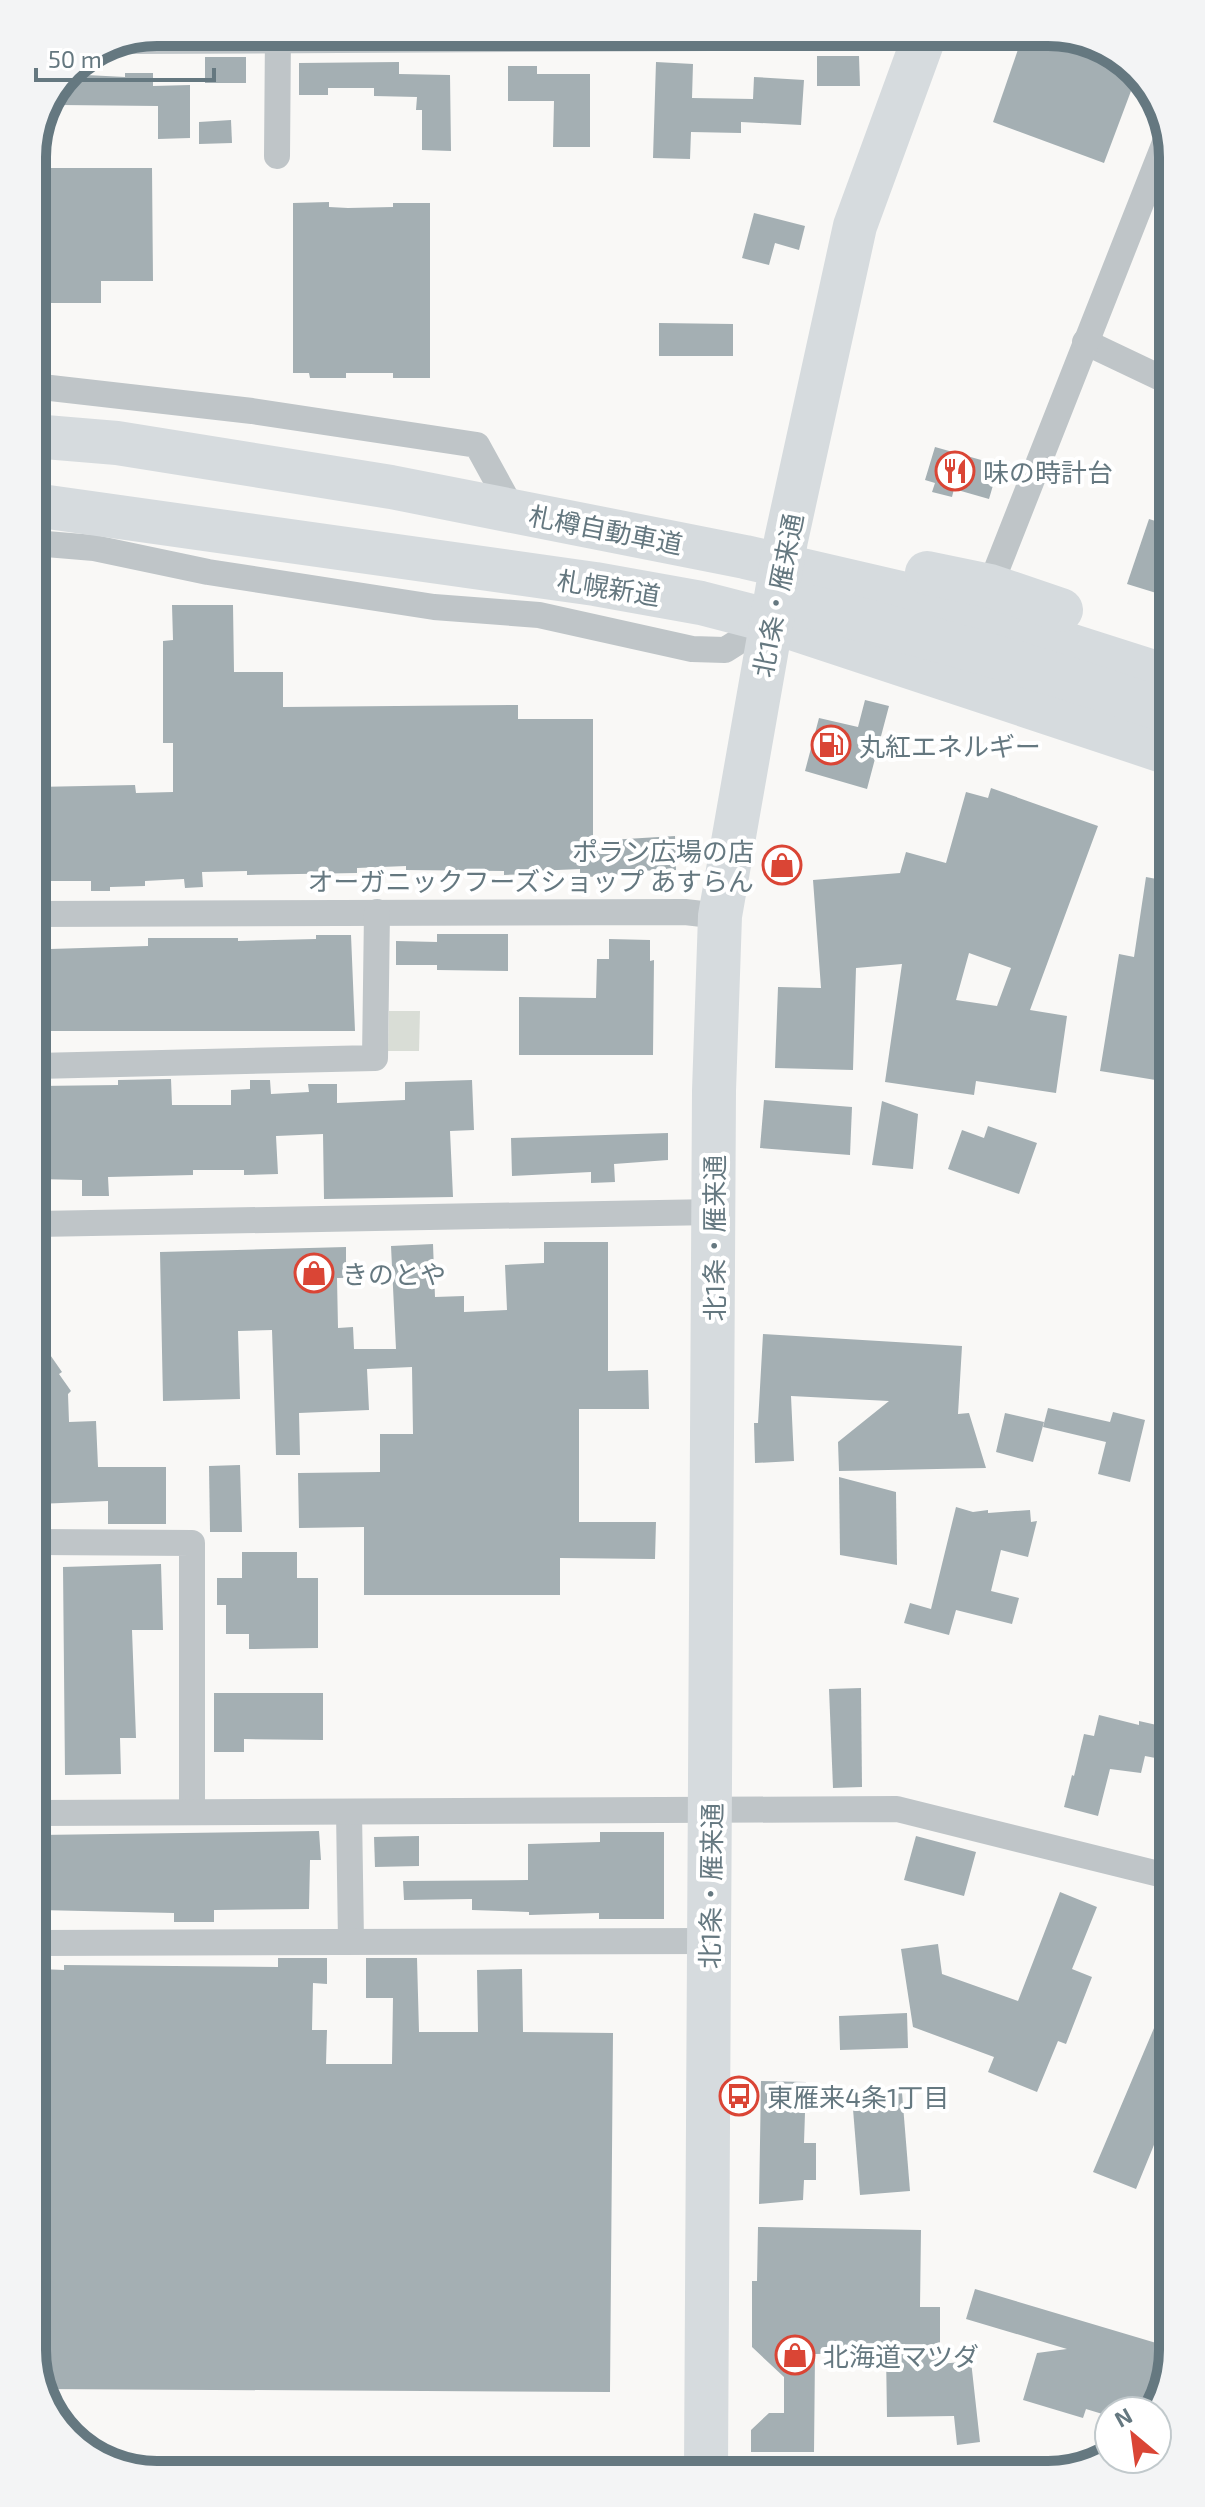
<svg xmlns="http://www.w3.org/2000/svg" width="1205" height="2507" font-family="'Exo 2','Noto Sans JP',sans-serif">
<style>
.green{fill:#d9ddd6}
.building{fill:#a4afb3;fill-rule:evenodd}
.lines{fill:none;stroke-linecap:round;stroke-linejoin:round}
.street{stroke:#bfc5c8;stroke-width:26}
.highway{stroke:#d6dbde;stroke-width:44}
.labels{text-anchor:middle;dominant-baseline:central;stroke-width:8;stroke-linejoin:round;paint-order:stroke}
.poi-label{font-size:26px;fill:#657880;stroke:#fff;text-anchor:start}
.street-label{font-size:26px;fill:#657880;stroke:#fff}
.rim{fill:none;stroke:#657880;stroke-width:10}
</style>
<rect width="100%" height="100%" fill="#f9f8f6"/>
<polygon class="green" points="389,1011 420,1011 419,1051 388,1051"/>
<g class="building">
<polygon points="1024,32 1056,32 1124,58 1137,75 1104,163 993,122"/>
<polygon points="817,56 859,56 860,86 817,86"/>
<rect x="205" y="57" width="41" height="26"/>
<polygon points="399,62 399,74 450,75 451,151 422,150 422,110 416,110 417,97 374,96 374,88 328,88 328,95 299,95 299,63"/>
<polygon points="656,62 693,64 692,98 753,99 754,77 804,80 801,125 741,122 741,133 691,132 690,159 653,158"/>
<polygon points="508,66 537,66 537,74 590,74 590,147 553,147 554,101 508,101"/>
<polygon points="125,73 153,73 153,86 190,85 190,138 158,139 158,106 61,105 63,83 67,74 125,77"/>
<polygon points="231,120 232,143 199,144 199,122"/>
<polygon points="32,168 152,168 153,281 101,281 101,303 33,303"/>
<polygon points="329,202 329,207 348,208 393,207 393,203 430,203 430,378 393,378 393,373 346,373 346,378 310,378 309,373 293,373 293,203"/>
<polygon points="754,213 805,226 799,250 775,243 769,265 742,258"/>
<polygon points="659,323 733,324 733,356 659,356"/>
<polygon points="935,447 999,465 989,499 954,489 952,497 932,492 935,483 925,480"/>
<polygon points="1149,519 1165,524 1166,596 1127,584"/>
<polygon points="172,605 233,605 234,672 283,672 283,707 518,705 518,719 593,719 593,841 675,836 676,870 631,871 631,876 580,877 580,869 535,871 535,874 504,875 504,871 406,870 406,866 357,868 357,873 247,875 247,871 202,872 203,887 185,888 184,879 145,881 145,886 110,887 110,891 91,891 91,881 49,881 49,832 35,831 35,787 135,785 136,793 173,792 173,743 163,743 163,641 173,640"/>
<polygon points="865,700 889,706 867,789 805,771 819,718 858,727"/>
<path d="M991,788l107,38 -68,184 37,6 -11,77 -80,-12 -2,14 -89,-13 17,-118 -46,4 -3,102 -78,-2 3,-81 43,1 -8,-108 87,-7 6,-21 40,11 20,-71 22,6zM969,953l42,15 -14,38 -41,-6z"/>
<polygon points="1146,877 1167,881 1168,1082 1100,1071 1119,954 1134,957"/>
<polygon points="437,934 508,934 508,971 437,970 437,965 396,965 396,941 437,942"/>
<polygon points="316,935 351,935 355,1031 36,1031 36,996 51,996 50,949 148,946 148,938 238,938 238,941 316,939"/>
<polygon points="609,939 650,940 650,961 654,960 653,1055 519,1055 519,997 596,998 597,959 609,959"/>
<polygon points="171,1079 172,1105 231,1105 231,1090 250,1089 250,1080 270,1080 271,1094 309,1092 308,1084 337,1084 337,1103 405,1100 405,1082 472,1080 474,1130 450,1131 453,1197 324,1199 323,1134 276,1136 278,1174 244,1175 244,1170 193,1170 193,1175 108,1177 109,1196 82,1196 82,1180 37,1179 39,1086 118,1085 118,1080"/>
<polygon points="764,1100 852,1107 850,1155 760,1148"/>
<polygon points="882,1101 918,1114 913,1169 872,1165"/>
<polygon points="988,1126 1037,1143 1019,1194 948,1169 962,1130 984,1138"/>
<polygon points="668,1133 668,1160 614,1164 615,1182 591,1183 591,1172 512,1176 511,1138"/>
<polygon points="544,1242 608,1242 608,1371 648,1370 649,1409 579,1409 579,1522 656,1522 655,1559 560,1558 560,1595 364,1595 364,1527 299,1528 298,1473 380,1472 380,1434 413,1434 412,1367 367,1369 369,1410 299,1413 300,1455 276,1455 272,1330 238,1331 240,1399 163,1401 160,1252 346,1247 346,1278 337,1278 338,1328 353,1327 354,1349 396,1349 391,1246 433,1244 435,1297 464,1296 464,1312 507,1310 505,1265 544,1263"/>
<polygon points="763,1334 962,1346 958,1414 969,1413 986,1468 839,1471 838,1442 889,1401 791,1396 794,1461 755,1463 754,1423 758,1423"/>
<polygon points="37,1336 62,1372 59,1374 71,1391 68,1394 69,1422 96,1421 98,1467 166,1467 166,1524 108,1524 108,1501 38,1504"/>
<polygon points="1048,1408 1110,1422 1113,1412 1145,1420 1130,1482 1098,1474 1106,1442 1043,1427"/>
<polygon points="1005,1413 1044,1422 1033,1462 996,1452"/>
<polygon points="240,1465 242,1532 210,1532 209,1466"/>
<polygon points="839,1477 896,1492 897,1565 840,1555"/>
<polygon points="956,1507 973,1512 988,1510 988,1513 1030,1510 1031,1522 1037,1521 1028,1557 1001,1550 991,1591 1019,1598 1012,1624 956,1610 949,1635 904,1623 910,1603 931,1609"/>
<polygon points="242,1552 297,1552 297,1578 318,1578 318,1648 249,1649 249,1634 226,1634 226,1605 217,1605 217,1578 242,1578"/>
<polygon points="161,1564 163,1630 132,1630 136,1738 120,1738 121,1774 65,1775 63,1567"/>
<polygon points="861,1688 862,1787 833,1788 829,1689"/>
<polygon points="214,1693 323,1693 323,1740 244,1739 244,1752 214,1752"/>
<polygon points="1099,1715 1139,1725 1139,1721 1170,1728 1171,1761 1145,1756 1141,1773 1110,1769 1098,1816 1064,1807 1072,1775 1074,1776 1084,1734 1094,1736"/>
<polygon points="319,1831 321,1860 310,1860 309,1909 214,1910 214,1922 174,1922 174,1913 39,1910 39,1835"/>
<polygon points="600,1832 664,1832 664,1919 599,1919 599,1913 529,1915 529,1912 472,1910 472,1899 404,1900 403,1881 528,1880 528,1844 600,1842"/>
<polygon points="419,1836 419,1866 375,1867 374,1837"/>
<polygon points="916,1836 976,1852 964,1896 904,1880"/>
<polygon points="1060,1892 1097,1907 1072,1969 1092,1977 1066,2044 1058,2041 1037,2092 988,2072 994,2057 913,2027 901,1949 938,1944 942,1974 1018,2001"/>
<polygon points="278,1958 327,1958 327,1984 313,1983 312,2030 327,2030 326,2064 392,2064 393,1998 366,1998 366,1958 417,1958 419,2032 478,2032 477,1970 522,1969 523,2032 613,2033 610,2392 41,2389 40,1969 64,1970 64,1965 278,1967"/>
<polygon points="1171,1988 1172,2114 1167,2113 1136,2189 1093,2172"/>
<polygon points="907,2013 908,2048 840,2050 839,2016"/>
<polygon points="761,2081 806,2082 804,2143 816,2143 816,2180 804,2180 803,2200 759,2204"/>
<polygon points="902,2093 910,2191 860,2195 852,2097"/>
<polygon points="758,2227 921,2230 920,2307 940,2307 940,2364 971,2361 980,2442 957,2445 954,2416 887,2417 886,2353 815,2354 814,2452 751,2452 751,2430 769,2413 784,2413 784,2377 752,2347 752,2281 757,2281"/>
<polygon points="975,2289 1173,2348 1154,2411 1109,2411 1109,2416 1086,2409 1083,2418 1023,2400 1037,2353 1067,2349 966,2319"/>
</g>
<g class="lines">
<g class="street">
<polyline points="135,41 924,37"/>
<polyline points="277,156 278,32"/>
<polyline points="1085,342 1165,380"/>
<polyline points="33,386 252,411 477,445 505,496"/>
<polyline points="34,543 94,548 208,572 434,607 539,615 692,649 725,650 771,621"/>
<polyline points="990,586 1164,145"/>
<polyline points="35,914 685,912 720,916"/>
<polyline points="36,1066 375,1058 377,912"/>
<polyline points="37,1224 714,1212"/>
<polyline points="38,1542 192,1543 192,1812"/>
<polyline points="349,1812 351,1941"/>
<polyline points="39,1813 897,1809 1171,1877"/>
<polyline points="40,1943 710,1941"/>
</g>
<g class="highway">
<polyline points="33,436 117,443 391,487 745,557 922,598 1166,676"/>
<polyline points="34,505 595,584 701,603 771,621 1166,752"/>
<polyline points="927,573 990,586 1061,610"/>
<path d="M812,607c119,30 237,63 354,104"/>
<polyline points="706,2469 714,1091 720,916 786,540 855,226 926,32"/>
</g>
</g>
<defs>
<g id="restaurant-ring" transform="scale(2)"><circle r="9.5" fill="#fff" stroke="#da4535" stroke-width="1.5"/><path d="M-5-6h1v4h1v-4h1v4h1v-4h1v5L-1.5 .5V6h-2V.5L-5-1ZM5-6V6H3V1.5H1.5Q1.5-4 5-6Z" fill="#da4535"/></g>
<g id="fuel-ring" transform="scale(2)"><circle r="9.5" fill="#fff" stroke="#da4535" stroke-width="1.5"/><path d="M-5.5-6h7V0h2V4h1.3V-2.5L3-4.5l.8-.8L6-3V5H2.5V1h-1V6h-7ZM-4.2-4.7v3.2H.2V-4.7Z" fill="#da4535"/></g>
<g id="shop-ring" transform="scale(2)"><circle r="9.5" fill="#fff" stroke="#da4535" stroke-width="1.5"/><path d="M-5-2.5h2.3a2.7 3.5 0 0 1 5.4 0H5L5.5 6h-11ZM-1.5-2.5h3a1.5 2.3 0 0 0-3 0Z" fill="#da4535"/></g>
<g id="bus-ring" transform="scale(2)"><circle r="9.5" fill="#fff" stroke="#da4535" stroke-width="1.5"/><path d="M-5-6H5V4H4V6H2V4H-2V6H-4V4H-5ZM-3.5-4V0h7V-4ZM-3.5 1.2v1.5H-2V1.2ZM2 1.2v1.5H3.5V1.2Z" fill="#da4535"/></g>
</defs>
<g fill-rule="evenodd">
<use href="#restaurant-ring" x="955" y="471"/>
<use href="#fuel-ring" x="831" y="745"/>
<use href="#shop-ring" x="782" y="865"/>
<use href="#shop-ring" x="314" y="1273"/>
<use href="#bus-ring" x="739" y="2096"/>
<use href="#shop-ring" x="795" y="2355"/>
</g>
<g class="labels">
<g class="poi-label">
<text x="983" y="471">味の時計台</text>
<text x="859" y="745">丸紅エネルギー</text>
<text x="754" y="850" text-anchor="end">ポラン広場の店<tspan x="754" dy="30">オーガニックフーズショップ あすらん</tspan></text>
<text x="342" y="1273">きのとや</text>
<text x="767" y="2096">東雁来4条1丁目</text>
<text x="823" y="2355">北海道マツダ</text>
</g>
<g class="street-label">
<text transform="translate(606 529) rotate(11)">札樽自動車道</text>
<text transform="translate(609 587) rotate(9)">札幌新道</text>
<text transform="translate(777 595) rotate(-79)">北1条・雁来通</text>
<text transform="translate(713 1238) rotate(-90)">北1条・雁来通</text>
<text transform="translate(710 1886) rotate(-89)">北1条・雁来通</text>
</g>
</g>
<path d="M0 0H1205V2507H0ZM157 46H1048A111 111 0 0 1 1159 157V2350A111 111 0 0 1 1048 2461H157A111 111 0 0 1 46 2350V157A111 111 0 0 1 157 46Z" fill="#f3f4f5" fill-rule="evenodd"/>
<path class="rim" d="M157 46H1048A111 111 0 0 1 1159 157V2350A111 111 0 0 1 1048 2461H157A111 111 0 0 1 46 2350V157A111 111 0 0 1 157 46Z"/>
<g transform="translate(1133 2435) rotate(331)"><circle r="38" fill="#ffffff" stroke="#c1c9cc" stroke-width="2"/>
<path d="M0-6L14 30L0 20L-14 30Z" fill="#da4535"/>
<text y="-12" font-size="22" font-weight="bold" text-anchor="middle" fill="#657880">N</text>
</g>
<path d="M36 68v12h178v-12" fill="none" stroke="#657880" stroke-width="4"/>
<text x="48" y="68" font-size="24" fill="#657880" stroke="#ffffff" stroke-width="6" paint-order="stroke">50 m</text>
</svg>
